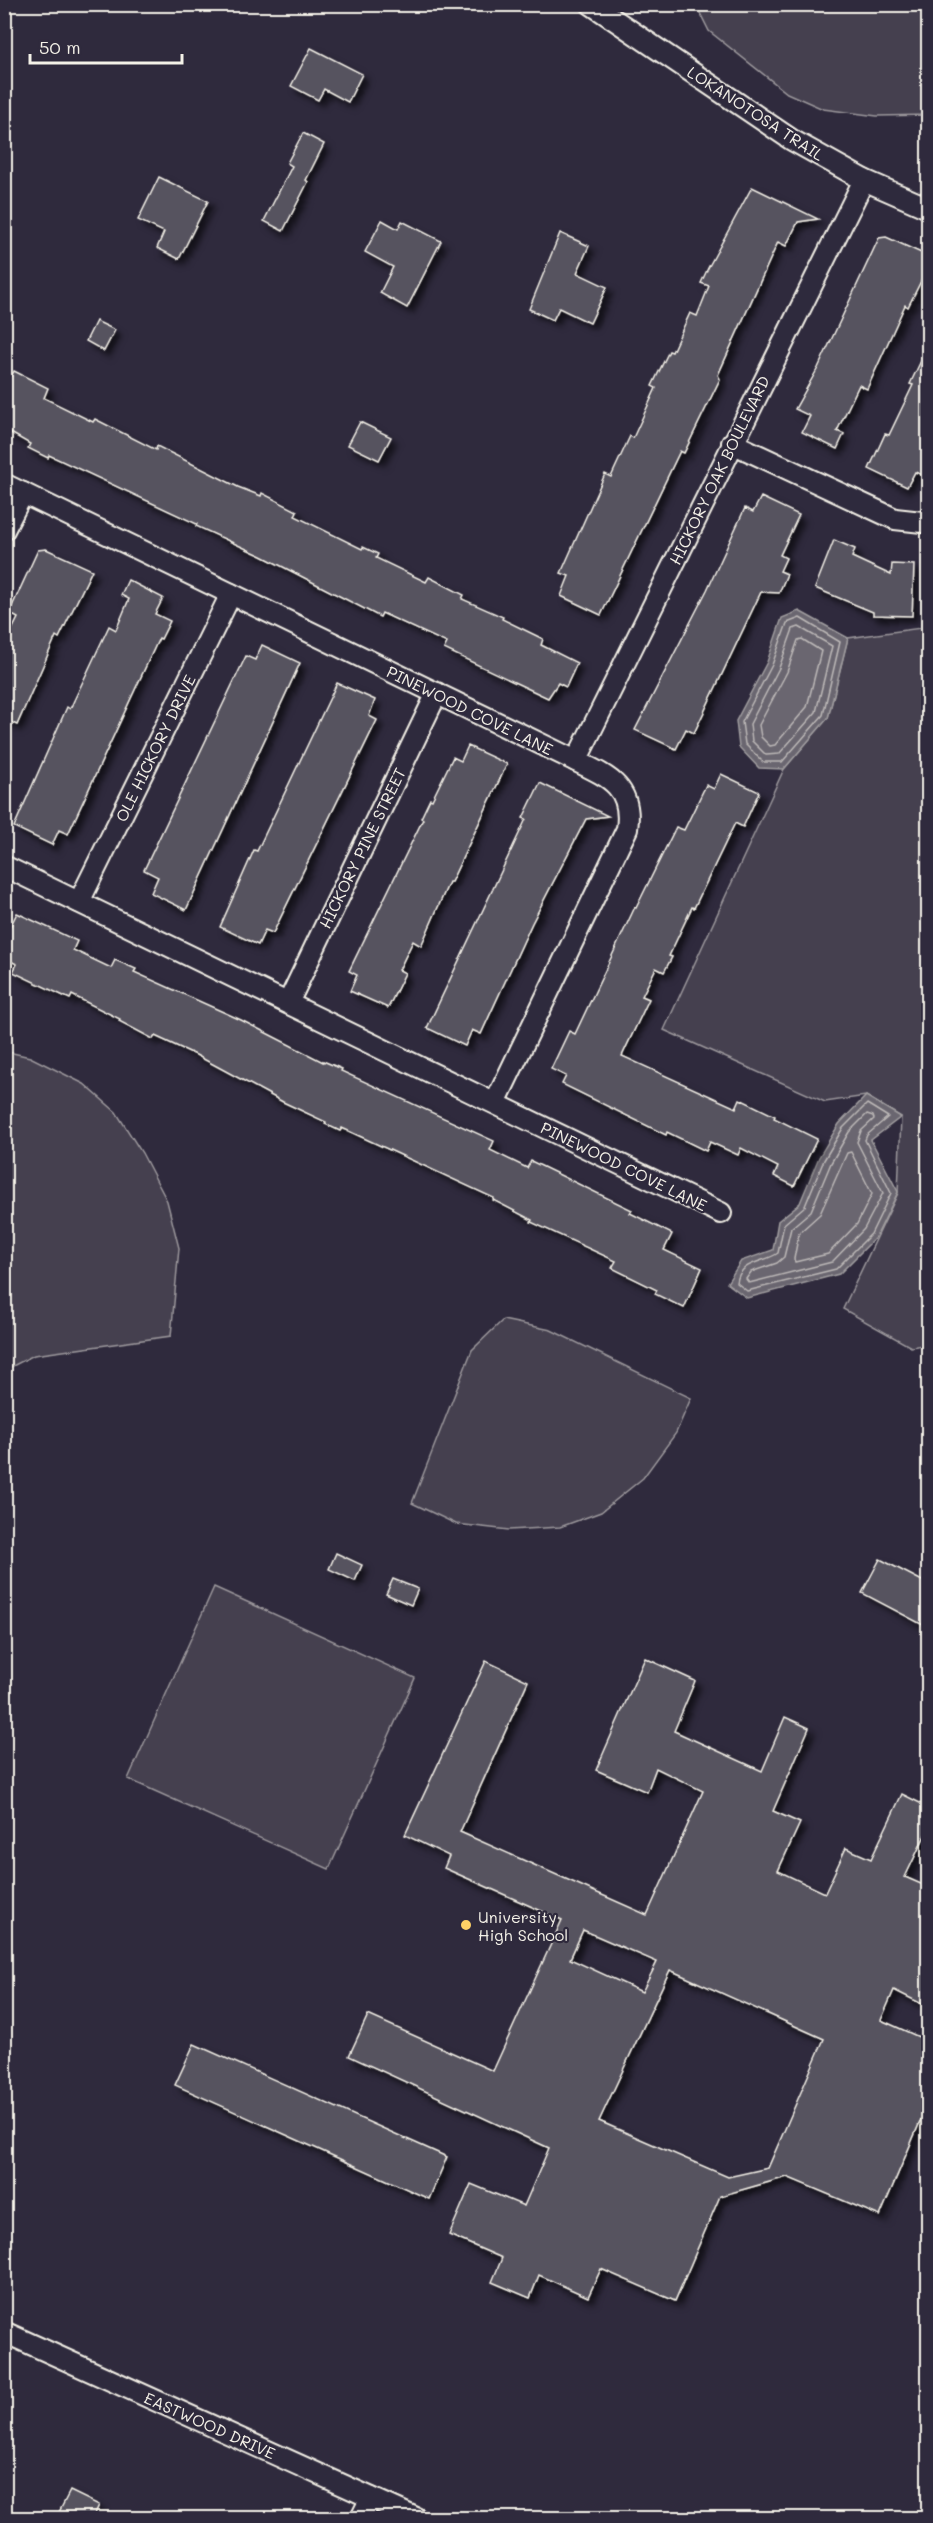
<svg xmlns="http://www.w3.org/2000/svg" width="933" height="2523" font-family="Mali,sans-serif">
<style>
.green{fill:#454050;stroke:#9c989c;stroke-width:1.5}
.water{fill:#6a6670;stroke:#a19ea0;stroke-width:1.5}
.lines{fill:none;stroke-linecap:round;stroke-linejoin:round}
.shore{stroke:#bdb9b8;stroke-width:1.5}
.building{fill:#56525f;stroke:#f4f1e8;stroke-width:1.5;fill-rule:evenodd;filter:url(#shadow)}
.minor-casing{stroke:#f4f1e8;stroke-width:24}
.minor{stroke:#2f2a3d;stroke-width:20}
.poi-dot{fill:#ffd166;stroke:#2f2a3d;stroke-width:2}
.labels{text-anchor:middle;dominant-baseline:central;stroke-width:4.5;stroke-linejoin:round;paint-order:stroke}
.street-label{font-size:16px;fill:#f4f1e8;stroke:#2f2a3d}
.poi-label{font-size:16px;fill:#f4f1e8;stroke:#2f2a3d;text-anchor:start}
</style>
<defs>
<filter id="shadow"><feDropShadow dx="5.5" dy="5.5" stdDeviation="3" flood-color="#0009"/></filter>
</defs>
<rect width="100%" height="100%" fill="#2f2a3d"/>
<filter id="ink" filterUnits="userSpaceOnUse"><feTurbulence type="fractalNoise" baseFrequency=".0167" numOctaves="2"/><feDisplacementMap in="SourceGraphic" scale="12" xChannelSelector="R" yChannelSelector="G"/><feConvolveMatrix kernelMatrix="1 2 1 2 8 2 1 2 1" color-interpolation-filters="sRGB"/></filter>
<g filter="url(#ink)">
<g class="green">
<polygon points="696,5 928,5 928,115 877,116 823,109 787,93 709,31"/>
<polygon points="928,627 928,1344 911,1347 843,1309 898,1193 901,1117 866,1096 825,1102 664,1030 784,769 828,718 848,638"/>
<polygon points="4,1051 30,1057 84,1084 116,1112 142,1153 167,1201 179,1248 171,1336 34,1355 5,1370"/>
<polygon points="503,1320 551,1330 691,1398 676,1433 643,1478 601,1512 560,1527 509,1530 456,1524 412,1503 472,1350"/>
<polygon points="214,1587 415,1678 329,1869 128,1779"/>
</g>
<g class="water">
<polygon points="799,611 848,638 828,718 784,769 759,768 739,747 736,721 767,662 782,618"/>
<polygon points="866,1096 901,1117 871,1140 898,1192 876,1237 839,1274 747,1298 727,1283 741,1261 773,1250 778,1221 800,1203 819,1157 839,1124"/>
</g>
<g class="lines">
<g class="shore">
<polygon points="800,618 840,642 823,715 782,762 763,762 745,744 742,722 772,665 787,623"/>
<polygon points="799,627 832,646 816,712 779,754 766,755 752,741 750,724 779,668 793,629"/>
<polygon points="802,639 821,651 807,707 775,745 770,746 761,737 759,725 787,672 798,640"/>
<path d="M867,1104l21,13 -21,18 -2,5 26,53 -20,41 -35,35 -89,22 -10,-8c2,-22 27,-20 41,-30l6,-29 21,-18 19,-46 19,-32z"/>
<polygon points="867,1114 873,1116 874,1119 861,1131 857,1142 883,1193 864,1229 832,1262 749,1283 746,1279 751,1272 777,1263 784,1257 791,1228 811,1211 831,1163 849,1132"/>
<polygon points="851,1152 872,1194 857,1224 828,1254 795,1262 794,1259 799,1233 820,1214 847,1153"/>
</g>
</g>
<g class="building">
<polygon points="311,48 362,74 348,102 324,89 318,100 291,86"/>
<polygon points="303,133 324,144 306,180 308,182 283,231 264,221 292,166 287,163"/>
<polygon points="159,177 208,201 179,259 157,248 164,232 138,220"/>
<polygon points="752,187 818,219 798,222 786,246 778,242 718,375 720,379 684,453 680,451 601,615 561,596 569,576 561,573 605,474 611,477 630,436 633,438 656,388 652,386 669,351 672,352 690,313 697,316 709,286 701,283 708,268"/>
<polygon points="382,220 398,229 402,221 441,241 407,308 380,293 393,267 365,252"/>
<polygon points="560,233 589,246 577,273 607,287 590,323 559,308 553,320 529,309"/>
<polygon points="886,237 928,256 928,267 908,307 905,305 867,389 859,385 837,431 844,434 837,449 802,432 810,416 795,409 818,368 879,238"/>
<polygon points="96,321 115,330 104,351 86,341"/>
<polygon points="928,346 928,464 923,475 915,472 907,487 869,469 885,434 889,435 913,385 910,384"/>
<polygon points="14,371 48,388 44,398 93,422 95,419 156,450 157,446 238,487 261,496 262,493 297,511 295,516 362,549 363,547 378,554 376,558 426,582 429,577 464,595 462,599 503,617 502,619 543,639 541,645 577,663 566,687 558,683 548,698 444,649 447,643 382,613 380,617 262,556 196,526 197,524 49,455 48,458 28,448 30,444 4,429 4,373 11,376"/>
<polygon points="360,422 391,437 379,460 348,445"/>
<polygon points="761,497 799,515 780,555 786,558 780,571 787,574 779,593 761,592 694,733 686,729 676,749 635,730 707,590 745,508 753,512"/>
<polygon points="834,540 855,549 852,557 891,575 892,564 914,565 912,616 873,615 873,612 815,588"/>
<polygon points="46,549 92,570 59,638 56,636 17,725 4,719 4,646 18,618 9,613 38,550"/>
<polygon points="128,580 163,598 155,614 170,621 161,639 159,638 68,834 59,830 52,845 14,827 67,707 70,709 109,626 116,630 129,599 121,595"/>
<polygon points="262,645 300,663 186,910 151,893 158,877 144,870 246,656 255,660"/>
<polygon points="337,683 375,700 369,716 377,720 273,933 265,930 258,945 220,927 254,850 257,851"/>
<polygon points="468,746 507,764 451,882 449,882 421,946 413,941 399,970 405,973 388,1008 350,991 357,975 349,971 423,819 421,818 430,799 432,800 453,757 461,761"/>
<polygon points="721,774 759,792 743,827 735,823 694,908 692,907 669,956 672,957 664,972 656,968 642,996 649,999 622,1056 736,1108 740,1099 775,1116 774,1118 817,1139 794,1186 774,1176 778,1167 741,1148 738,1155 710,1142 706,1151 667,1132 666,1135 562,1084 566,1076 551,1069 569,1031 575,1034 635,907 636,908 676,827 684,830 706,785 714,789"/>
<polygon points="540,783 608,816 586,819 532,923 481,1034 472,1030 465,1046 427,1028 526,819 523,818"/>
<polygon points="17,913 77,941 73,950 111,968 115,960 136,969 134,972 241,1020 323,1062 323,1061 342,1069 341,1071 494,1141 490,1150 527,1168 531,1161 632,1210 630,1213 672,1234 664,1250 702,1268 684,1308 655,1294 657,1290 612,1268 616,1261 531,1222 532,1220 493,1200 494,1198 342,1128 340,1131 325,1124 326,1122 283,1102 196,1055 155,1036 153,1039 119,1021 120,1019 72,995 70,999 13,972 17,964 4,958 4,939"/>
<polygon points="336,1553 362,1565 355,1581 329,1569"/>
<polygon points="880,1559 928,1584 928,1615 923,1625 862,1593"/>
<polygon points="393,1579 418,1589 411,1605 386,1594"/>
<path d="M645,1658l50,23 -21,50 88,40 23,-54 24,11 -36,83 27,12 -22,48 47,22 21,-45 25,11 31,-65 26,13v22l-23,48 23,10v120l-34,-17 -13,30 47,21v62l-48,113 -93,-39 -67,19 -45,105 -74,-32 -13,28 -49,-22 -9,23 -38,-16 10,-24 -53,-23 22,-51 53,22 25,-58 -200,-92 19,-41 125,56 69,-151 -118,-52 5,-12 -44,-21 81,-174 42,20 -68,151 187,83 56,-124 -47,-23 -9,24 -51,-22zM583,1930l74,32 -15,30 -72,-33zM670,1970l154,69 -56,129 -40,9 -129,-56z"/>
<polygon points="194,2044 447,2157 429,2199 175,2085"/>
<polygon points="70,2491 99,2505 93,2518 56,2518"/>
</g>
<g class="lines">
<g class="minor-casing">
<g id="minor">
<polyline points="591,4 792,140 864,180 928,208"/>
<polyline points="732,443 895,519 922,522 928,520"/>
<path d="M4,484l572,277c33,16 57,26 51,68l-132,274"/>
<polyline points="4,530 23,493"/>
<polyline points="576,761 864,180"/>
<polyline points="4,866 721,1213"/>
<polyline points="79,902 231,594"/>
<polyline points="288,1003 437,693"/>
<polyline points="4,2332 416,2518"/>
<polyline points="361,2518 371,2498"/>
</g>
</g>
<use href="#minor" class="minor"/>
</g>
</g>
<circle class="poi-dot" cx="466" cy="1925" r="6"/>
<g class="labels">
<g class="street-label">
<text transform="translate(756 113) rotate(33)">LOKANOTOSA TRAIL</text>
<text transform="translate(719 470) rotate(-64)">HICKORY OAK BOULEVARD</text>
<text transform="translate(470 710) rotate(26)">PINEWOOD COVE LANE</text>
<text transform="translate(155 748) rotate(-64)">OLE HICKORY DRIVE</text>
<text transform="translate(362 848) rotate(-64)">HICKORY PINE STREET</text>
<text transform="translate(624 1166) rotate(26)">PINEWOOD COVE LANE</text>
<text transform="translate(210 2425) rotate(24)">EASTWOOD DRIVE</text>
</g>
<g class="poi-label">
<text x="478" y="1916">University<tspan x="478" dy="18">High School</tspan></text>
</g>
</g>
<rect width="933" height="2523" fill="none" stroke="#2f2a3d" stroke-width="24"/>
<rect x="12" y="12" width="909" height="2499" fill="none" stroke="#f4f1e8" stroke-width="2" filter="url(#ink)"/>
<path d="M30 54v9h152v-9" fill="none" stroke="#f4f1e8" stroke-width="3"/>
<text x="39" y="54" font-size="18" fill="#f4f1e8" stroke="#2f2a3d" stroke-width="4.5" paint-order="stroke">50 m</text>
</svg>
